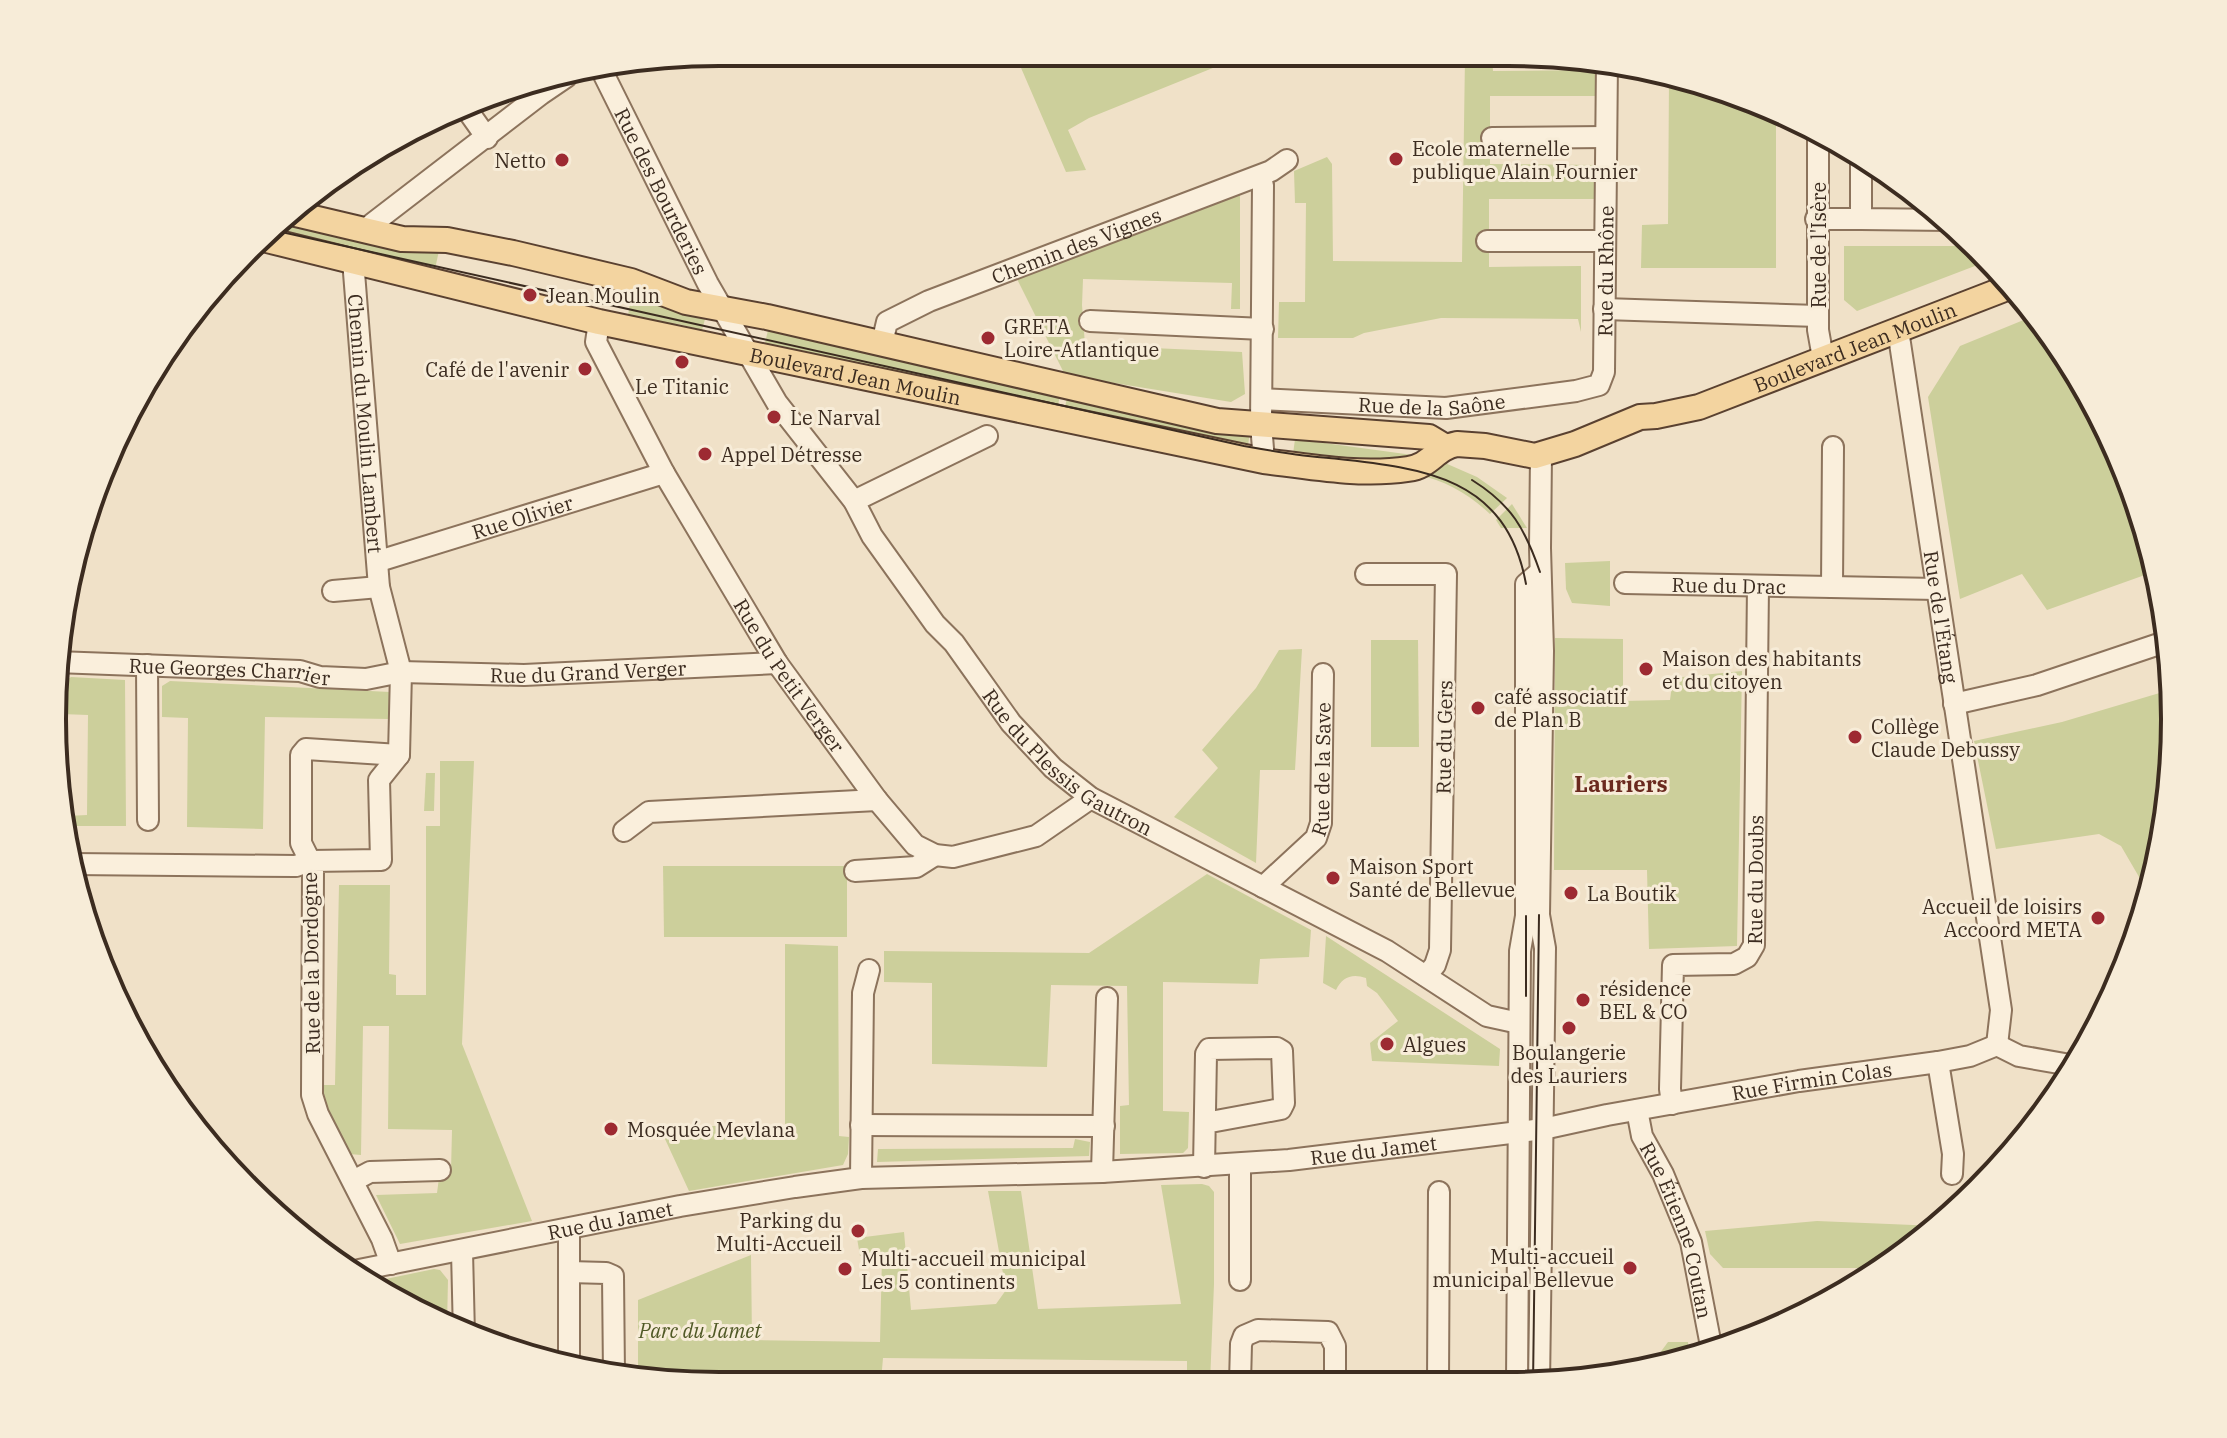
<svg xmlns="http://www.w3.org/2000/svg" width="2227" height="1438" font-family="'IBM Plex Serif',serif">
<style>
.green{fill:#cccf9b}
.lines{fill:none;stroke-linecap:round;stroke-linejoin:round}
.minor-casing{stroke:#8c735c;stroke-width:24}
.major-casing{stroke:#5a4130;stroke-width:28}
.minor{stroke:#faefdc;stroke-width:20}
.major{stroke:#f3d4a0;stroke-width:24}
.tram{stroke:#3c2c20;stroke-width:2}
.poi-dot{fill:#9d2a32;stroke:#f7ecd8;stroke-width:3}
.labels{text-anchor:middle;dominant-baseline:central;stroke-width:6;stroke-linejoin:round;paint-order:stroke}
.poi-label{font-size:20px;fill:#3c2c20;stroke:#f7ecd8;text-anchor:start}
.street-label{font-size:20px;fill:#3c2c20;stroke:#f7ecd8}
.park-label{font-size:20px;font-style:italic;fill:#505926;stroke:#f7ecd8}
.neighbourhood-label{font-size:22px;font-weight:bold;fill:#6a291e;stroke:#f7ecd8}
.rim{fill:none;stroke:#3c2c20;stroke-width:4}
</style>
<rect width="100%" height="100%" fill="#f0e1c8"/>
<g class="green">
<polygon points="1015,54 1245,55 1089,118 1068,130 1086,170 1066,172"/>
<polygon points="1465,57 1492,57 1493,71 1596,70 1596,96 1490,96 1490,164 1597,165 1596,199 1489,199 1489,267 1581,266 1581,332 1578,319 1441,318 1364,333 1353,338 1278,338 1279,302 1305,302 1306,203 1295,203 1294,171 1327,157 1332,164 1333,261 1462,262"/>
<polygon points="1669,80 1776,113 1776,268 1641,268 1642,225 1668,224"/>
<polygon points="1240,188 1240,309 1231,309 1232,283 1083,279 1082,305 1085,345 1242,352 1245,394 1231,402 1065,375 1015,275"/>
<polygon points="289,220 440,246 433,278 274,234"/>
<polygon points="1962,233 1988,261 1857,311 1844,300 1844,246 1962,246"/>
<polygon points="633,287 707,312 702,330 678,324 627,321"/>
<polygon points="2038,314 2106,424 2152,546 2156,571 2047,610 2022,574 1960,599 1928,397 1960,346"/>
<polygon points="769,326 1061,392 1057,409 765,343"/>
<polygon points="1068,394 1250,433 1247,451 1064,411"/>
<polygon points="1295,439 1420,456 1408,462 1292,462"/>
<path d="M1445,463l32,14 30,21 -17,16c-22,-21 -45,-33 -74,-40z"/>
<polygon points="1512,504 1527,528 1501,528 1496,520"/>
<polygon points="1610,561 1610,606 1572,603 1566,589 1565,563"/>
<polygon points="1555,638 1623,639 1623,701 1670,700 1673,678 1742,671 1737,946 1649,949 1647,870 1554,870"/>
<polygon points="1371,640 1418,640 1419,747 1371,747"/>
<polygon points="1302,649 1295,770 1260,770 1256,863 1174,817 1218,768 1202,750 1256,688 1279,650"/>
<polygon points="71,677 125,680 126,826 68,826 67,816 87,815 88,715 61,714 62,684"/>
<polygon points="170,681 390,692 389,719 265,717 263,829 187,827 188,718 162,717 162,686"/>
<polygon points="2173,689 2169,806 2149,894 2121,846 2099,834 1996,849 1974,741 2062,722"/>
<polygon points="440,761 474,761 462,1044 532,1221 400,1244 376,1195 437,1193 439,1178 451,1171 452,1130 388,1129 389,1026 363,1026 361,1155 349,1154 322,1104 321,1085 335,1085 339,885 390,885 389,974 396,975 396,995 426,995 426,826 440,826"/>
<polygon points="426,773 435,773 434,811 424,811"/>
<polygon points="663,866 847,866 847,937 664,937"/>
<polygon points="1207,874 1311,930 1309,957 1260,959 1258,984 1163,982 1163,1111 1189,1112 1188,1148 1183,1153 1120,1154 1120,1106 1129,1105 1127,986 1051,985 1047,1067 932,1064 932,983 884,982 884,951 1089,953"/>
<path d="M1326,936l174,113 -1,17 -127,-5 -2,-18 28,-22 -21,-28 -10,-7 -1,-8c-14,-5 -24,-1 -30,12l-13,-7z"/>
<polygon points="785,944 838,946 839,1136 849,1137 848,1154 843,1165 689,1191 659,1126 785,1126"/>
<polygon points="1075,1139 1090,1142 1089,1156 877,1162 878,1149 1073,1148"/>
<polygon points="1202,1184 1209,1186 1214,1192 1214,1284 1210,1383 1187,1383 1187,1361 883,1358 881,1381 638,1380 638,1300 751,1255 752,1340 880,1342 882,1256 860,1256 857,1238 904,1232 911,1310 996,1304 1006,1290 988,1191 1021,1191 1038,1309 1181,1304 1161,1185"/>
<polygon points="1817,1221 1937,1226 1914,1248 1883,1268 1723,1268 1710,1254 1705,1231"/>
<polygon points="434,1269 440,1270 448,1280 447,1325 376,1281"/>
<polygon points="1668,1342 1688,1342 1689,1360 1653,1368 1651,1365"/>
</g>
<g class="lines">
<g class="minor-casing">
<g id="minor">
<path id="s1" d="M602,71l106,213 69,119 77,98 18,35 63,88 19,19 57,80 42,45 38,30 296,153 100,65 32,7"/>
<polyline points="465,107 487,138"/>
<polyline points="1818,131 1818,330 1823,358"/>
<polyline points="1492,138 1606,137"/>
<polyline points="1861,160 1861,219 1949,220"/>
<polyline points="1263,185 1261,424 1264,461"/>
<polyline points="1816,219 1861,219"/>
<polyline points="369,231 372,224 541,94 566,77"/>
<polyline points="1487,241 1605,241"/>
<path id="s2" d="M353,260l26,327 22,85 -2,83 -20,25 2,80 -71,1 3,8 -1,226 6,19 64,125 9,25"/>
<polyline points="1604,309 1818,316"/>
<polyline points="1090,321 1263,329"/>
<path id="s3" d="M599,322l-3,20 68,131 113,190 100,137 38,45 20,10 18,2 83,-21 55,-38"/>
<path id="s4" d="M1898,330l103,680 -4,35"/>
<path id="s5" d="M882,343l5,-21 42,-21 342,-130 16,-11"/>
<path id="s6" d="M1262,399l184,9 130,-17 23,-6 5,-13 3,-311"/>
<polyline points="854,501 987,436"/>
<path id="s7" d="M379,561l285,-88"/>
<polyline points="1366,574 1446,574 1440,950 1435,965 1426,976"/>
<path id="s8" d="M1625,583l312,6"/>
<polyline points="1832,587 1833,447"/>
<polyline points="333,591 379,587"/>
<path id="s9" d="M56,662l244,9 20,6 46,2 35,-7 123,3 253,-12"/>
<polyline points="147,665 148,820"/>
<polyline points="1954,704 2037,685 2168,641"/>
<polyline points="624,831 649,812 877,800"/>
<polyline points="72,864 296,866 310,861 301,843 301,755 306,749 399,755"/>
<polyline points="855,871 916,867 935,855"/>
<path id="s10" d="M1263,887l53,-49 5,-15 2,-149"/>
<polyline points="1938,1062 1953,1154 1952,1174"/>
<path id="s11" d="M1672,1104l-2,-15 3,-124 61,-1 13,-7 7,-12 4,-359"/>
<path id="s12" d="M1637,1110l5,26 21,38 28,68 21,109"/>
<polyline points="861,1125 1104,1126"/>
<polyline points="1240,1165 1240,1280"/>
<polyline points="1204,1167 1206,1054 1209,1049 1277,1048 1282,1051 1284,1103 1281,1109 1205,1123"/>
<polyline points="1102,1172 1107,998"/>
<polyline points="861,1178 863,993 869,970"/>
<polyline points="353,1181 370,1172 440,1170"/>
<polyline points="569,1229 569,1363"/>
<polyline points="462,1251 464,1335"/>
<path id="s13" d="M359,1270l321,-64 115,-19 66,-9 241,-6 187,-12 254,-31 64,-14 192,-34 139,-19 32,-6 27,-11 22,11 57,10"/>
<polyline points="569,1272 606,1273 613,1276 614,1375"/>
<polyline points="1240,1383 1241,1344 1244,1336 1258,1330 1328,1332 1335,1346 1335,1384"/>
<polyline points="1438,1384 1439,1192"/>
<polyline points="1517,1384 1520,951 1526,916 1526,584 1540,572"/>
<polyline points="1539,1385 1545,948 1539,915 1543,651 1540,548 1541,455"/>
</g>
</g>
<g class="major-casing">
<g id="major">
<polyline points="296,214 402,239 447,240 513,253 631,281 686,302 767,317 1217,421 1429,437 1444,446"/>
<path id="s14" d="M267,240l332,82 665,139c47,6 97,15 144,8 23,-3 27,-21 49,-25l28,2 50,10 40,-12 65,-27 16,-1 43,-9 313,-121"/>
</g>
</g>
<use href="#minor" class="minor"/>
<use href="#major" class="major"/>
<g class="tram">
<path d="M277,231l967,215c28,5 56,10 85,12 92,10 177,17 197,126"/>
<path d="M1472,480c40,25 53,49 68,92"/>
<polyline points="1526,916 1526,996"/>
<polyline points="1533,1385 1539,915"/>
</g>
</g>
<g class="poi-dot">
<circle cx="1396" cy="159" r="8"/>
<circle cx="562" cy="160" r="8"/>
<circle cx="530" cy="295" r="8"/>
<circle cx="988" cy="338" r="8"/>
<circle cx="682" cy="362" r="8"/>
<circle cx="585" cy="369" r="8"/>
<circle cx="774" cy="417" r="8"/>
<circle cx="705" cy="454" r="8"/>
<circle cx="1646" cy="669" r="8"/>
<circle cx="1478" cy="708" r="8"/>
<circle cx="1855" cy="737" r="8"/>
<circle cx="1333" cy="878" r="8"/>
<circle cx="1571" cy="893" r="8"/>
<circle cx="2098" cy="918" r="8"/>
<circle cx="1583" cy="1000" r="8"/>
<circle cx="1569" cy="1028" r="8"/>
<circle cx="1387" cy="1044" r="8"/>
<circle cx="611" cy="1129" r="8"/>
<circle cx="858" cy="1231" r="8"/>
<circle cx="1630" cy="1268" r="8"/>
<circle cx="845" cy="1269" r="8"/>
</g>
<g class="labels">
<g class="poi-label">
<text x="1412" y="148">Ecole maternelle<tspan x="1412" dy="23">publique Alain Fournier</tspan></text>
<text x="546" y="160" text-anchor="end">Netto</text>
<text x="546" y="295">Jean Moulin</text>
<text x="1004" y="326">GRETA<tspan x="1004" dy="23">Loire-Atlantique</tspan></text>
<text x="569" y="369" text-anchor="end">Café de l'avenir</text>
<text x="682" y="386" text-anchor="middle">Le Titanic</text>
<text x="790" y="417">Le Narval</text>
<text x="721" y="454">Appel Détresse</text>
<text x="1662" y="658">Maison des habitants<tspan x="1662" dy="23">et du citoyen</tspan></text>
<text x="1494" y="696">café associatif<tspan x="1494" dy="23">de Plan B</tspan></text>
<text x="1871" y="726">Collège<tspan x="1871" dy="23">Claude Debussy</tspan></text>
<text x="1349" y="866">Maison Sport<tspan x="1349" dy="23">Santé de Bellevue</tspan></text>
<text x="1587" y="893">La Boutik</text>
<text x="2082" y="906" text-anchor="end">Accueil de loisirs<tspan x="2082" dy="23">Accoord META</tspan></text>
<text x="1599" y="988">résidence<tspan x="1599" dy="23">BEL &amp; CO</tspan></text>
<text x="1403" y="1044">Algues</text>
<text x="1569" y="1052" text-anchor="middle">Boulangerie<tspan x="1569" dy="23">des Lauriers</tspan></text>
<text x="627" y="1129">Mosquée Mevlana</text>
<text x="842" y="1220" text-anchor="end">Parking du<tspan x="842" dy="23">Multi-Accueil</tspan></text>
<text x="1614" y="1256" text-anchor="end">Multi-accueil<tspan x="1614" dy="23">municipal Bellevue</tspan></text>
<text x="861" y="1258">Multi-accueil municipal<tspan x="861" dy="23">Les 5 continents</tspan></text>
</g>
<g class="street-label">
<text stroke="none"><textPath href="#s1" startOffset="134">Rue des Bourderies</textPath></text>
<text stroke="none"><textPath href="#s5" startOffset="226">Chemin des Vignes</textPath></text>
<text transform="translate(1818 245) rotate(-90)">Rue de l'Isère</text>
<text stroke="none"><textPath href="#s6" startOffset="454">Rue du Rhône</textPath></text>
<text stroke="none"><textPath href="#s14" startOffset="1640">Boulevard Jean Moulin</textPath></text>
<text stroke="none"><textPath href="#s14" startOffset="604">Boulevard Jean Moulin</textPath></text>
<text stroke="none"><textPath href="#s6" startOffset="170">Rue de la Saône</textPath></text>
<text stroke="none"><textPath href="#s2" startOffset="164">Chemin du Moulin Lambert</textPath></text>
<text stroke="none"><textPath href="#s7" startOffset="150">Rue Olivier</textPath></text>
<text stroke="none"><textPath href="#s8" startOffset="104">Rue du Drac</textPath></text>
<text stroke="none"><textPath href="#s4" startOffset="290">Rue de l'Étang</textPath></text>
<text stroke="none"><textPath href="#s9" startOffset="534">Rue du Grand Verger</textPath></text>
<text stroke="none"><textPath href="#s9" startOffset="174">Rue Georges Charrier</textPath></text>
<text stroke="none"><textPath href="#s3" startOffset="406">Rue du Petit Verger</textPath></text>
<text transform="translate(1444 737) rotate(-89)">Rue du Gers</text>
<text stroke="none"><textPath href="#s1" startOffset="842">Rue du Plessis Gautron</textPath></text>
<text stroke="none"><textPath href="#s10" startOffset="142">Rue de la Save</textPath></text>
<text stroke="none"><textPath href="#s11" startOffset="294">Rue du Doubs</textPath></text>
<text transform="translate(311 963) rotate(-91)">Rue de la Dordogne</text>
<text stroke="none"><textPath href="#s13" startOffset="1468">Rue Firmin Colas</textPath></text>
<text stroke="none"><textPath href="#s13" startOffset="1024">Rue du Jamet</textPath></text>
<text stroke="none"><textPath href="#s13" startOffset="256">Rue du Jamet</textPath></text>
<text stroke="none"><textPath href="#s12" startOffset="128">Rue Étienne Coutan</textPath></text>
</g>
<g class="park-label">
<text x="700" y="1330">Parc du Jamet</text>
</g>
<g class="neighbourhood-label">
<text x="1621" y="783">Lauriers</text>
</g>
</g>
<path d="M0 0H2227V1438H0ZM719 66H1508A653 653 0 0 1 2161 719V719A653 653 0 0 1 1508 1372H719A653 653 0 0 1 66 719V719A653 653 0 0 1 719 66Z" fill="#f7ecd8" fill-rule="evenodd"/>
<path class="rim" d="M719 66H1508A653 653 0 0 1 2161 719V719A653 653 0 0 1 1508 1372H719A653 653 0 0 1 66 719V719A653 653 0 0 1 719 66Z"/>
</svg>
